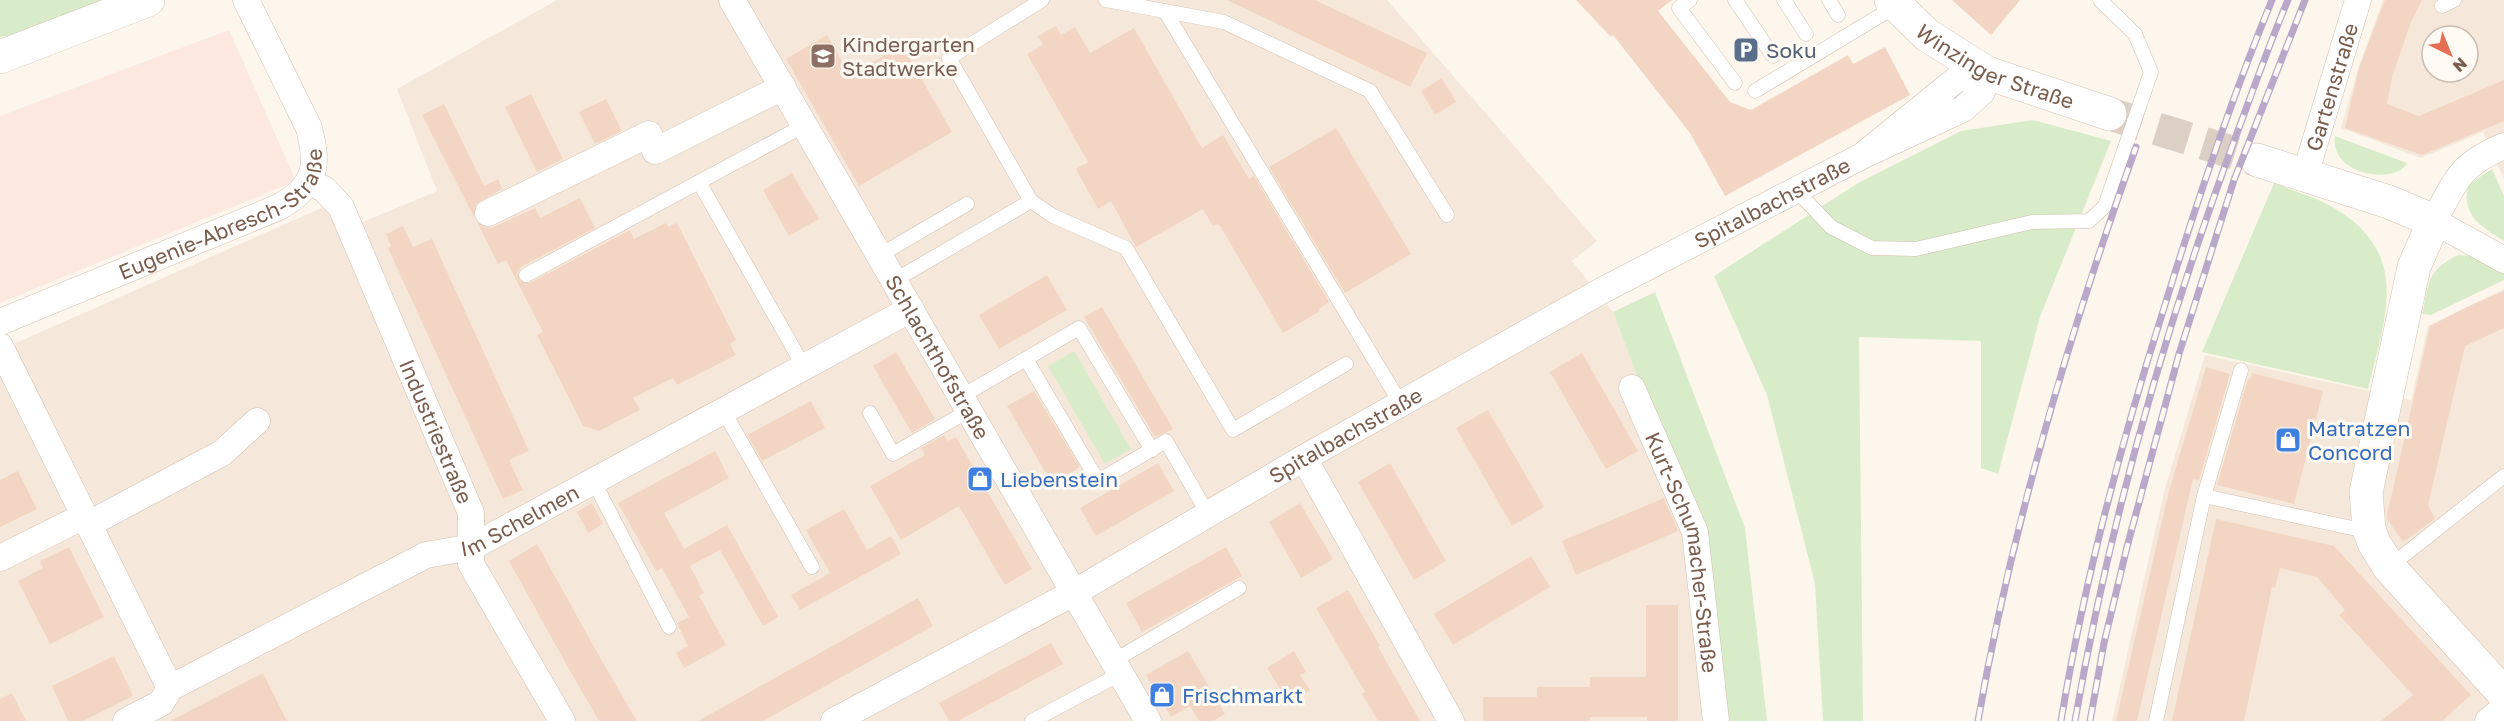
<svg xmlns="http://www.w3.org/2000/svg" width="2504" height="721" font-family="'Golos Text',sans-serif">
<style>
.residential{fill:#f5e8da;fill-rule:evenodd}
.commercial{fill:#fde8e0}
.green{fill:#d8ecc9}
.building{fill:#f3d5c3}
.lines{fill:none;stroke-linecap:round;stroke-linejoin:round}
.secondary-tunnel{stroke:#dcd0c4;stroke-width:33;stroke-dasharray:33 16;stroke-linecap:butt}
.lane-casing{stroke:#d1beb0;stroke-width:15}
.street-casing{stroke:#d1beb0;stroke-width:27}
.secondary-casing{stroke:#d6c0b0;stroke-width:34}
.lane{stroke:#fff;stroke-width:14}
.street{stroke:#fff;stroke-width:26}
.secondary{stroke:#fff;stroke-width:33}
.rail-casing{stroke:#b9a8c9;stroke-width:7}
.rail{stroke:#fffaf3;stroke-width:4.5;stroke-dasharray:14;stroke-linecap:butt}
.labels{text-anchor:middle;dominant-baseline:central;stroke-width:6;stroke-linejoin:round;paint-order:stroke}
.education-label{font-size:21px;fill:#785e54;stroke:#fffaf3;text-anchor:start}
.service-label{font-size:21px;fill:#4e5e75;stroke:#fffaf3;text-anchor:start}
.street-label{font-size:21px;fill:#7a5c4d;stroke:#fffaf3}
.shop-label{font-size:21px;fill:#366cbe;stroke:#fffaf3;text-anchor:start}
</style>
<rect width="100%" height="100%" fill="#fdf6ec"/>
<g class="residential">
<polygon points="557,0 1387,0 1597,241 1572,261 1613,312 1670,465 1728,721 0,721 0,350 326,206 346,229 437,191 397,89"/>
<path d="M2383,0h121v179l-21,-47 -62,26 -80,-30 17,-59zM2432,36h36v36h-36z"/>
<polygon points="2504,289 2504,721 2112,721 2164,492 2205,355 2411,400 2428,326"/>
</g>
<polygon class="commercial" points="229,30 296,181 0,303 0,116"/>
<g class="green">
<polygon points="0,0 105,0 11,35 0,37"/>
<polygon points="2033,120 2111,141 2040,317 1998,474 1981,468 1981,341 1859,337 1863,721 1823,721 1815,584 1767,395 1714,276 1858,183 1961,131"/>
<path d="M2335,136l72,27c-10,22 -78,13 -72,-27z"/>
<path d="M2492,169l12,27v45c-24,-15 -42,-25 -36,-56z"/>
<path d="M2274,183c19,8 42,14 60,25 78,46 51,110 34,181l-166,-37z"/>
<path d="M2458,255l16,1 30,15v9l-73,35 -9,-1c8,-34 4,-42 36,-59z"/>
<polygon points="1655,292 1745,528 1767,721 1728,721 1670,465 1613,312"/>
<polygon points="1074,351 1131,449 1105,464 1048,366"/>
</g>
<g class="building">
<polygon points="1227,0 1315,0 1427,53 1410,87"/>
<polygon points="1576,0 1672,0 1658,11 1730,102 1751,110 1848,55 1853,64 1885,47 1910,95 1725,196 1690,133 1613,35 1611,37"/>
<polygon points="1952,0 2020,0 1991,35"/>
<polygon points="2385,0 2422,0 2411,22 2392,77 2387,104 2419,116 2504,80 2504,121 2422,155 2345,128 2359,68"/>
<polygon points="1056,26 1061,35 1075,27 1090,53 1134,28 1202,148 1223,135 1249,179 1254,176 1329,302 1319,309 1320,311 1283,333 1219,224 1213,226 1203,209 1136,247 1111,201 1098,209 1076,169 1088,162 1027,54 1043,45 1038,36"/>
<polygon points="827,35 850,75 902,45 952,132 859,186 786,59"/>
<polygon points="1442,78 1456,102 1435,115 1421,91"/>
<polygon points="531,94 563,159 537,172 505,107"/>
<polygon points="606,99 622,131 595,144 579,112"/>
<polygon points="444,104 484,186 498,179 502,189 476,204 474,217 422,115"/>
<polygon points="1336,128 1411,254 1345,293 1269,167"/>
<polygon points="792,173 819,219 789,236 763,190"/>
<polygon points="580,198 595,228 521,267 517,274 521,282 530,283 630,230 634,239 666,223 668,227 677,223 736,340 730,344 736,355 677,385 673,378 633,398 640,410 599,431 583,426 537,335 543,332 506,260 498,264 477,222 486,228 494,227 535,208 540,218"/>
<polygon points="403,226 413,247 432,239 529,451 509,460 523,490 503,499 388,248 391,246 386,234"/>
<polygon points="1047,275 1067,310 999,349 979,315"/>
<polygon points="2504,291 2504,328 2465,346 2428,505 2435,519 2403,542 2387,519 2387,515 2430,326 2467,307"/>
<polygon points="1102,307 1173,429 1167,432 1155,437 1084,317"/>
<polygon points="896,352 935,419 912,433 873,366"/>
<polygon points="1582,353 1638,451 1606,469 1550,372"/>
<polygon points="2206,367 2230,374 2199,480 2193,479 2137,721 2116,721 2169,491"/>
<polygon points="2252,373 2323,391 2294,504 2217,485 2248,379 2250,380"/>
<polygon points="1034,391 1080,467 1052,484 1007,406"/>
<polygon points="811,401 825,428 762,461 747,435"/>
<polygon points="1488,410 1544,507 1512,526 1456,428"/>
<polygon points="944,435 948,441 956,437 1032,569 1005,585 959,506 901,540 870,486 925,455 921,448"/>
<polygon points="715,451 729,478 664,513 684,549 727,525 778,617 763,626 720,550 690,566 704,593 699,596 726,645 684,668 676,653 688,646 677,623 689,617 662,568 656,571 618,503"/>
<polygon points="1158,463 1174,491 1096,536 1080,508"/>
<polygon points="1390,463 1446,561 1414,580 1358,482"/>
<polygon points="18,471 37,509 0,527 0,480"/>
<polygon points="1664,498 1678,531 1576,575 1562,541"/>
<polygon points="592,503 603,524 588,533 577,512"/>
<polygon points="1300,503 1333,559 1301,578 1269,522"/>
<polygon points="844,509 867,550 891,536 901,554 800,610 791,595 830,573 806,530"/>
<polygon points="2216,519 2334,546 2471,695 2442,721 2381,721 2413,695 2339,615 2345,610 2317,577 2280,568 2275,588 2272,587 2244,721 2172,721"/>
<polygon points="537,544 603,663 637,721 599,721 569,669 509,561"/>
<polygon points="69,547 104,617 50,644 18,581 43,568 40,561"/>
<polygon points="1226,547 1242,576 1142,632 1126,603"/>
<polygon points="1531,556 1550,587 1453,645 1434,614"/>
<polygon points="1348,590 1380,646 1378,647 1420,721 1378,721 1362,694 1365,692 1316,608"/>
<polygon points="918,598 933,626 763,721 698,721"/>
<polygon points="1646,605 1678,605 1678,721 1647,721 1647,717 1590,717 1590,721 1483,721 1483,697 1537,697 1537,687 1590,687 1590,677 1646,677"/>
<polygon points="1051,643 1063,664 958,721 949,721 939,703"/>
<polygon points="1188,651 1225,714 1213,721 1199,721 1190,706 1171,717 1146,675"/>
<polygon points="1294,651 1306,672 1300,675 1310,690 1289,703 1267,668"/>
<polygon points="114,656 133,696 83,721 68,721 52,686"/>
<polygon points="263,673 287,721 170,721"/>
<polygon points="12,693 26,721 0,721 0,699"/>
</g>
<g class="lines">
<polyline class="secondary-tunnel" points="2110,114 2257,160"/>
<g class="lane-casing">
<g id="lane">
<polyline points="1106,0 1224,22 1370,91 1447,215"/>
<polyline points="1690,0 1679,8 1735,83"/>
<polyline points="1735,0 1773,56"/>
<polyline points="1784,0 1806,34"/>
<polyline points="1829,0 1838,15"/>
<polyline points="2442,6 2454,0"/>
<polyline points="1165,11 1401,404"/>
<polyline points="1755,91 1896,6"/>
<polyline points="699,182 804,367"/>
<polyline points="1796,190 1831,227 1872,248 1916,249 2032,222 2089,221 2105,206 2151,72 2135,34 2100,0"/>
<polyline points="1031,201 1053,216 1126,248 1233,430 1346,364"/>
<polyline points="880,255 967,204"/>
<polyline points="526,275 805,125"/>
<polyline points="895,280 1031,201 949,58 1042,0"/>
<polyline points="1026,359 1098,481 1166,441 1208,514"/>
<polyline points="962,396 1079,328 1152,450"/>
<polyline points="723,410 812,567"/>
<polyline points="870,413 893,454 970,410"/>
<polyline points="593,480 669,627"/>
<polyline points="2204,496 2352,528 2369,529"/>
<polyline points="2389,567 2504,476"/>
<polyline points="1115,660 1239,588"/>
<polyline points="1032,721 1122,673"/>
<polyline points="2156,721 2204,496 2241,370"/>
</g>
</g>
<g class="street-casing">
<g id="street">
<path id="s1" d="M732,0l416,721"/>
<path d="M2504,146c-45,19 -48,34 -70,75l70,39"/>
<path id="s2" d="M2305,175l53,-175"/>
<path id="s3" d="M309,182l15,7 17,18 130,306v51l91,157"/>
<polyline points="488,213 649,134 655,151 783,87"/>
<path id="s4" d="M0,322l279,-115c37,-21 40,-40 30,-79l-63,-128"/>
<polyline points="0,346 170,688"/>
<path id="s5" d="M1632,388l63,144 21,189"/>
<polyline points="1304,458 1451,721"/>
<polyline points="89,524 222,453 257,421"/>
<polyline points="0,558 84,516"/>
<path id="s6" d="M126,721l35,-18 9,-15 256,-133 46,-8 439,-238"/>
<path id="s7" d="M834,721l241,-129 229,-134 299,-168 259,-134 101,-47 19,-17 5,-19 -30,6 -95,77"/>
<polyline points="2488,721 2504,708"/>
</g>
</g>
<g class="secondary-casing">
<g id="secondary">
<path id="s8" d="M1891,0l36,35 60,38 123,41"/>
<polyline points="0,57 148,0"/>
<polyline points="2257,160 2389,202 2434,221 2414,267 2366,492 2369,529 2374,543 2389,567 2504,694"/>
</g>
</g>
<use href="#lane" class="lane"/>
<use href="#street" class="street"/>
<use href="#secondary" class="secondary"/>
<g class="rail-casing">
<g id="rail">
<path d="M1978,721c34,-196 91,-387 158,-574"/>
<path d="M2061,721c23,-140 60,-278 103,-413 32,-104 67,-208 108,-308"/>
<path d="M2075,721c34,-196 89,-390 158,-577 18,-48 35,-97 55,-144"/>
<polyline points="2090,721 2104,643 2127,547 2179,354 2234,180 2305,0"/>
</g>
</g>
<use href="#rail" class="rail"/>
</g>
<defs>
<g id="parking-square" transform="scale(1.35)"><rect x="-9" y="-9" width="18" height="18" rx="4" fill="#5c6f8a" stroke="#fffaf3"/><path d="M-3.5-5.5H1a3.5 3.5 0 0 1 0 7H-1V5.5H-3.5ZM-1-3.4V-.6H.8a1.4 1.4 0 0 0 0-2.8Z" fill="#fff"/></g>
<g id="school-square" transform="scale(1.35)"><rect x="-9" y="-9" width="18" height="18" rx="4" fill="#8d6e63" stroke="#fffaf3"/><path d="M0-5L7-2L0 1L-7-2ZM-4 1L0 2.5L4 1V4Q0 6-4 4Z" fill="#fff"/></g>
<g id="shop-square" transform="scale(1.35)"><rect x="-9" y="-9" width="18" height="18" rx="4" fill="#3f7fe0" stroke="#fffaf3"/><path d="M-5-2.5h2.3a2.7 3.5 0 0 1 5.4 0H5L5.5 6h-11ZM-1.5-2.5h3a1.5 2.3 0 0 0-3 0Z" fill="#fff"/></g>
</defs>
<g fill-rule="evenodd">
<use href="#parking-square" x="1746" y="50"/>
<use href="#school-square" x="823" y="56"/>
<use href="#shop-square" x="2288" y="440"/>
<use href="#shop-square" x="980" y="479"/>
<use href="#shop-square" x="1162" y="695"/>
</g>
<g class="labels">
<g class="education-label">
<text x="842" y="44">Kindergarten<tspan x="842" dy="24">Stadtwerke</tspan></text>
</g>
<g class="service-label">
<text x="1766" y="50">Soku</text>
</g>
<g class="street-label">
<text stroke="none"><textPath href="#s8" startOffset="126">Winzinger Straße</textPath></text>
<text stroke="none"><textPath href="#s2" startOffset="92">Gartenstraße</textPath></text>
<text stroke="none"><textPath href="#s7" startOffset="1072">Spitalbachstraße</textPath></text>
<text stroke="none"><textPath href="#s4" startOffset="252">Eugenie-Abresch-Straße</textPath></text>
<text stroke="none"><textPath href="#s1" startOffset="412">Schlachthofstraße</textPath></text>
<text stroke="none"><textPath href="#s3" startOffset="285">Industriestraße</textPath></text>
<text stroke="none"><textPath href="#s7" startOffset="586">Spitalbachstraße</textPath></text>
<text stroke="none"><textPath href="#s6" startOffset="446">Im Schelmen</textPath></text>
<text stroke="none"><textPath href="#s5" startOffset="174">Kurt-Schumacher-Straße</textPath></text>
</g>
<g class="shop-label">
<text x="2308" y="428">Matratzen<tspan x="2308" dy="24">Concord</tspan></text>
<text x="1000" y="479">Liebenstein</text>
<text x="1182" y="695">Frischmarkt</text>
</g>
</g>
<g transform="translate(2450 54) rotate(137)"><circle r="28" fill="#fffaf3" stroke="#cabbb1" stroke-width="1.5"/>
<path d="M0-4.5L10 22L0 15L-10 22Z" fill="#e76f51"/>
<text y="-9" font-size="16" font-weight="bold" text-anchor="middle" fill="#7a5c4d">N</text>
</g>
</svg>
